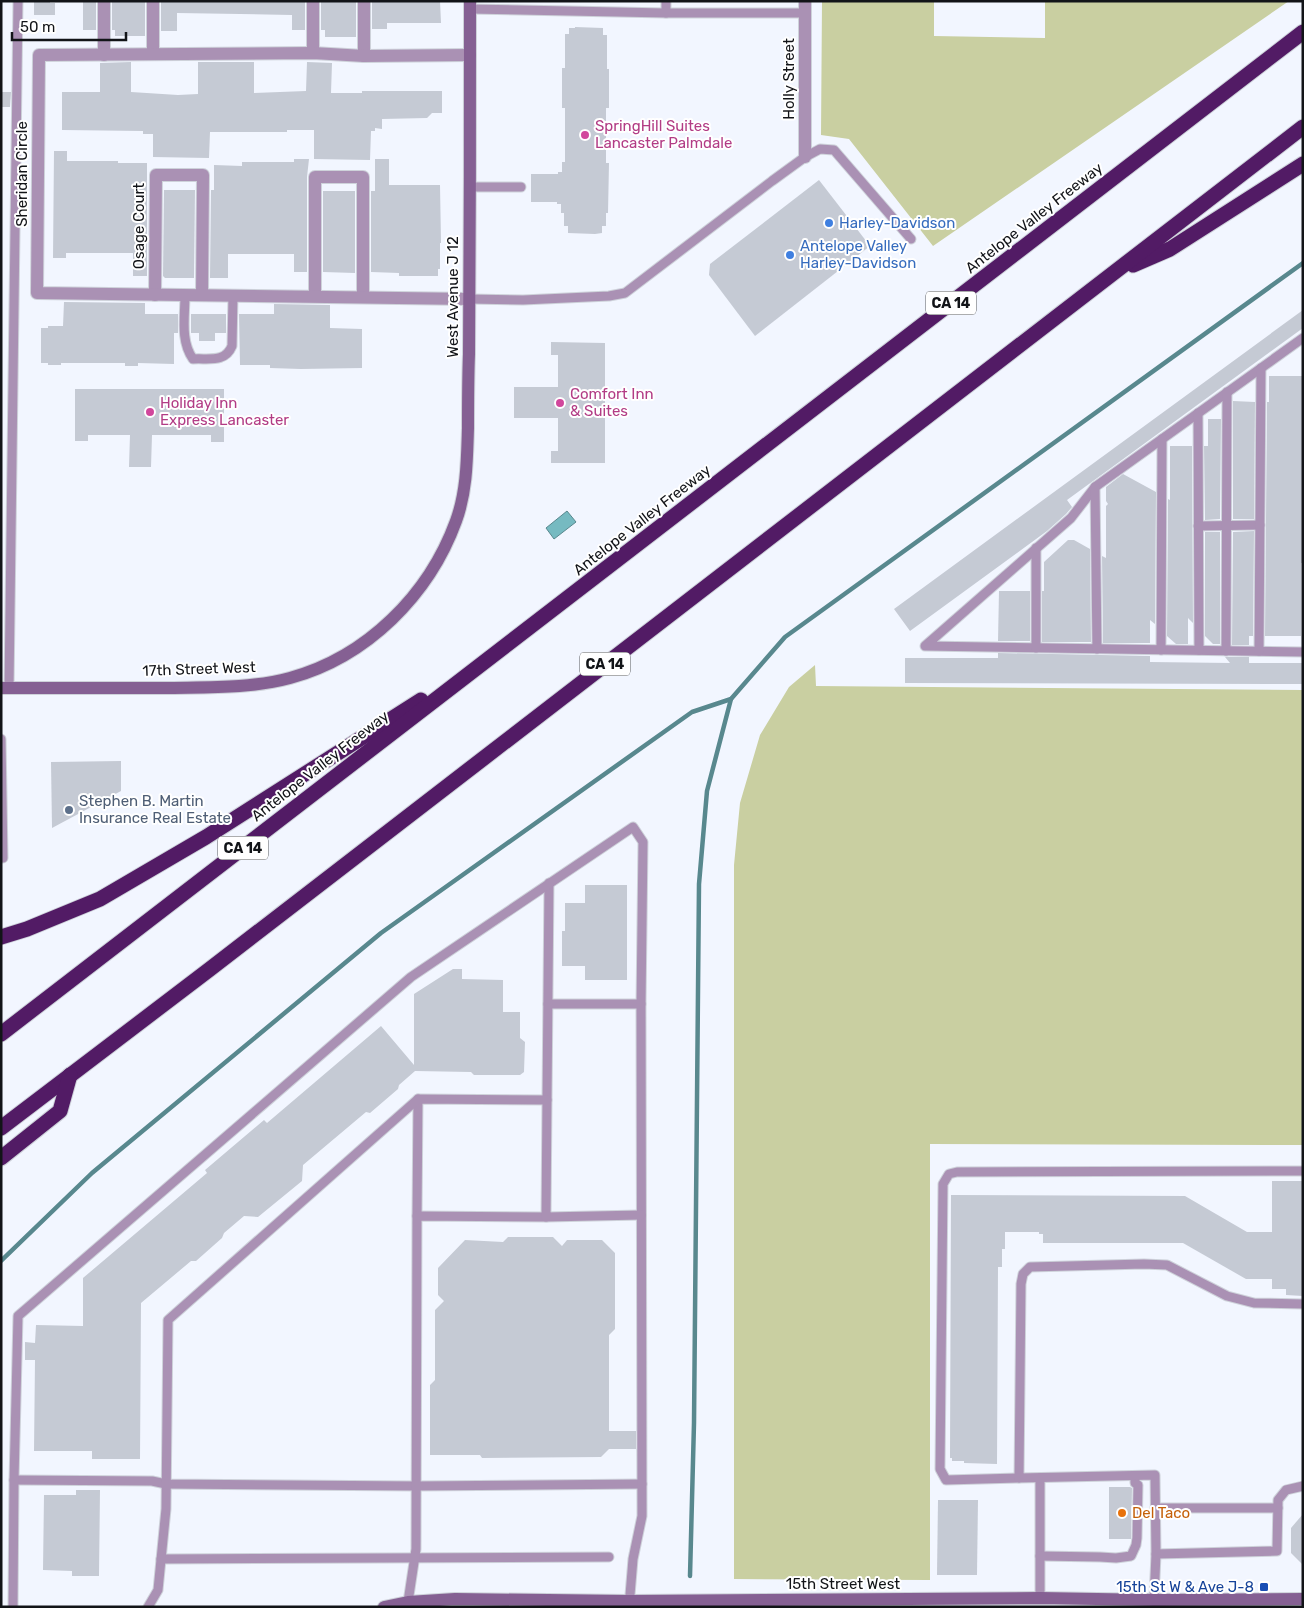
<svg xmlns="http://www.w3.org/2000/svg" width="1304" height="1608" font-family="Rubik,sans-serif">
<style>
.green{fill:#c9cfa1}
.water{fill:#76bac1;stroke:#58888e}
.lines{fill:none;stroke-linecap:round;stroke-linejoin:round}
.stream{stroke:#58888e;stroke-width:4.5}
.building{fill:#c5cad4}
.lane-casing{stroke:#ced2da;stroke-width:11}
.street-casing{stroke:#ced2da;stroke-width:14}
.secondary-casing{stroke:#ced2da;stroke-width:14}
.highway-casing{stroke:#ced2da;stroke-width:17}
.lane{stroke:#aa91b4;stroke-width:9}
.street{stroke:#aa91b4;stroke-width:12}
.secondary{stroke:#856093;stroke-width:12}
.highway{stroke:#521b65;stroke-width:15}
.hotel-dot{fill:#d1479c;stroke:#fff;stroke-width:2}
.shop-dot{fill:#3f7fe0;stroke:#fff;stroke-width:2}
.service-dot{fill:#5c6f8a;stroke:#fff;stroke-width:2}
.food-dot{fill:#e8710a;stroke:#fff;stroke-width:2}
.transit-dot{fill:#1a4fb4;stroke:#fff;stroke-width:2}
.labels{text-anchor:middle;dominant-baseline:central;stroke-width:4;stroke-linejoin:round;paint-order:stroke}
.shield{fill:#fff;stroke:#595a5d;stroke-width:1}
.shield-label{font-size:14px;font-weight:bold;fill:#121418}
.street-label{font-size:15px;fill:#121418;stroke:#fff}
.hotel-label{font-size:15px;fill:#b23c85;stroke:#fff;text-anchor:start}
.shop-label{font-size:15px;fill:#366cbe;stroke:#fff;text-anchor:start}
.service-label{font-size:15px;fill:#4e5e75;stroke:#fff;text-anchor:start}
.food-label{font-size:15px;fill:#c56008;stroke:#fff;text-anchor:start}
.transit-label{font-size:15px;fill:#164399;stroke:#fff;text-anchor:end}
</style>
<rect width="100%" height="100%" fill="#f2f6ff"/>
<g class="green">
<polygon points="822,1 934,1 934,36 1045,38 1045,1 1289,1 933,246 849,139 821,135"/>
<polygon points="815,665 816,686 1303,690 1303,1145 930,1144 930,1580 734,1579 734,865 740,803 760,735 789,687"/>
</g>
<polygon class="water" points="567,511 576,522 554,539 546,528"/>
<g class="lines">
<g class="stream">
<polyline points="1,1261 92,1173 381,933 692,712 731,699"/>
<polyline points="690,1576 694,1423 699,884 707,791 731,699 785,637 1303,263"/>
</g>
</g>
<g class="building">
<polygon points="34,1 50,1 50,3 55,3 55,15 34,15"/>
<rect x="83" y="1" width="13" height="29"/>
<polygon points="112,1 145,1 145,36 115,36 115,30 112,30"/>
<polygon points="161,1 305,1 305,30 292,30 292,15 177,13 177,31 161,31"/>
<polygon points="321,1 356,1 356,37 325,37 325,30 321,30"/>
<polygon points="372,1 440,1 441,23 387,23 387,29 372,29"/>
<polygon points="575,27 603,28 603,35 607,35 607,69 609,69 609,108 606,108 606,163 609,163 608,213 606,213 606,226 602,226 602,233 595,234 568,233 568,226 564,226 564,213 561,213 561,204 557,204 557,202 531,202 531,174 558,174 558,172 562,172 562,162 565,162 565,108 562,108 562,68 565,68 565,34 569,34 569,28 575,28"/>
<polygon points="131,62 131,92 178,95 198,94 198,62 254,62 254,93 306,91 307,62 332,63 331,93 362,93 362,91 442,91 442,113 432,113 427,118 382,119 382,129 375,128 375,131 371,131 370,160 314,159 314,130 287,130 287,132 210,132 209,158 153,157 153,134 143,134 143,131 62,130 62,92 100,92 100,63"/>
<polygon points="1,92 11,92 10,107 1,107"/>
<polygon points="54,151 67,151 67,161 118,161 118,163 147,163 147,276 133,276 133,253 66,253 66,258 53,258"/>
<polygon points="294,159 309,159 307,177 307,272 294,272 294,254 228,254 228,278 210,278 211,190 214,190 214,165 242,166 242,162 294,162"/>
<polygon points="375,159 389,159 389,185 440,185 441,243 440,243 440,269 438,269 438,276 399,276 399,273 371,272 371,191 375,191"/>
<polygon points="819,180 870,246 755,336 709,275 710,264"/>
<polygon points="164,190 195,190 194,278 165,278 163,276"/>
<polygon points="323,191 355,191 355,273 323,272"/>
<polygon points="64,302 145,303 145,314 178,314 178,333 174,333 174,364 138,363 138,366 125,366 125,363 61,363 61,365 48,365 48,363 41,363 41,328 48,328 48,326 63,326"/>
<polygon points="274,304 330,305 330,328 362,329 362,368 301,369 270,368 270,365 240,365 239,314 274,314"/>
<polygon points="1303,310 1303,328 1067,500 1072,507 1066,514 1047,531 910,631 894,609"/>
<polygon points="191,314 226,314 226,333 215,333 215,341 199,341 199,333 191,333"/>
<polygon points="551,342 605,343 605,463 551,463 551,451 558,451 558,418 514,418 514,387 558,387 558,355 551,355"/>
<polygon points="1269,376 1303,376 1303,563 1301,563 1301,636 1265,636 1267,402 1269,402"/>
<polygon points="75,389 224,389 224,442 211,442 211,435 152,435 151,467 129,467 130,435 88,435 88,441 75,441"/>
<polygon points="1233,401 1255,402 1254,519 1233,519"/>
<polygon points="1208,419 1221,419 1220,519 1205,520 1204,446 1208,446"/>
<polygon points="1170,446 1192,446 1193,623 1188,618 1188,644 1176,644 1167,636 1168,499 1170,500"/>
<polygon points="1123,474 1156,492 1155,624 1150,620 1150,643 1103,643 1102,556 1106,558 1106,506 1108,504 1106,501 1106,487"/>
<polygon points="1254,531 1253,636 1249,636 1249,645 1232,645 1233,532"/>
<polygon points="1205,532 1220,532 1220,644 1213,644 1205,636"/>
<polygon points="1068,540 1074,540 1090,549 1091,642 1042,642 1042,591 1044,591 1044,562"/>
<polygon points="999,591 1030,591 1030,641 998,641"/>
<polygon points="998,653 1150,656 1150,662 1230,663 1225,657 1249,657 1249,663 1303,663 1303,684 905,683 905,658 998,658"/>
<polygon points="121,761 121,791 52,828 51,762"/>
<polygon points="585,885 627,885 627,980 585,980 585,966 562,966 562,931 565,931 565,903 585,903"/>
<polygon points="453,969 462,969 462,979 503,980 503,1012 520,1012 520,1038 525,1042 524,1072 520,1075 474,1075 471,1072 415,1071 399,1085 398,1089 370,1113 366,1112 303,1165 302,1181 258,1217 244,1216 224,1233 222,1238 196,1261 191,1261 141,1303 140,1459 92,1459 92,1451 34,1451 35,1360 25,1360 25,1342 35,1343 36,1325 83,1326 83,1278 207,1173 205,1170 264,1120 267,1123 381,1026 414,1065 414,994"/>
<polygon points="1272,1181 1303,1181 1303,1296 1286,1295 1286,1289 1272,1289 1272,1279 1246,1279 1183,1243 1043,1243 1043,1234 1039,1234 1039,1232 1005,1232 1005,1249 1002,1249 1002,1267 998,1267 997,1464 964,1463 964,1461 952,1461 952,1458 950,1458 951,1195 1185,1196 1247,1232 1272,1232"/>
<polygon points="508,1237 553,1237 562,1246 567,1240 602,1240 615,1253 615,1329 609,1335 609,1431 636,1431 636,1449 609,1449 601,1457 482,1458 480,1455 430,1455 430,1385 435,1380 435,1310 444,1301 438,1295 438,1268 465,1240 503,1242"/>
<polygon points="1109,1487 1130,1487 1132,1488 1131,1539 1109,1539"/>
<polygon points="76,1490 100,1490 99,1576 72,1576 72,1571 43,1570 44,1495 76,1495"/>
<polygon points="938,1500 978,1500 977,1575 937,1575"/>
<polygon points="1303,1514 1303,1565 1291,1553 1291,1528"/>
</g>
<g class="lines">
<g class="lane-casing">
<g id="lane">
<polyline points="666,1 666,13"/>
<polyline points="470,9 666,13 805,13"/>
<polyline points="470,187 521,187"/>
<path d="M185,295c0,21 -5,46 8,64 16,-1 32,4 39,-13l1,-50"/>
<polyline points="470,299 523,300 609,296 625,293 772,181 805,157 820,149 834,150 911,239"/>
<polyline points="1303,338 1095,487 1071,518 925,646 1303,652"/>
<polyline points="1198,413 1199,650"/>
<polyline points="1095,487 1097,649"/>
<polyline points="1198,526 1260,525"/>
<polyline points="1036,648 1036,548"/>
<polyline points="1161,650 1162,439"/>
<polyline points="1226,651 1227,392"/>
<polyline points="1259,651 1261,368"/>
<polyline points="9,688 18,1"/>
<polyline points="1,739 3,858 1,858"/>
<polyline points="548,1004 641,1004"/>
<polyline points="547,1100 549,883"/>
<polyline points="417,1216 418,1099"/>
<polyline points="1019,1478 946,1480 940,1469 943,1184 949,1174 957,1172 1303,1171"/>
<polyline points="1040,1478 1040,1598"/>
<polyline points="14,1480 152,1481 166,1484 416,1486 642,1484"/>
<polyline points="1155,1508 1278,1508"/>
<polyline points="1156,1554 1277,1551 1278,1500 1286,1490 1303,1486"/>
<polyline points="1040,1556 1100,1557 1116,1558 1131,1556 1136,1545 1137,1538 1138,1485 1135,1483 1135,1476"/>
<polyline points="161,1559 609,1557"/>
<polyline points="1154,1600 1156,1554 1155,1475 1019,1478 1021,1284 1023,1274 1030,1267 1144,1264 1167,1265 1227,1296 1254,1303 1303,1304"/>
<polyline points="408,1602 416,1549 417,1216 546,1217"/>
<polyline points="13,1607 14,1480 18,1316 411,977 633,827 643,842 641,1004 642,1516 633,1559 629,1607"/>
<polyline points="148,1607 158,1590 166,1509 168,1320 418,1099 547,1100 546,1217 641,1215"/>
</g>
</g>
<g class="street-casing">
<g id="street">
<polyline points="364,1 364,56"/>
<polyline points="805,1 805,157"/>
<polyline points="313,53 313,1"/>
<polyline points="153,54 153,1"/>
<polyline points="104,55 104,1"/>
<polyline points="155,295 156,175 203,175 202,295"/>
<polyline points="315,296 315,177 363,177 363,297"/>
<polyline points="470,299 37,293 39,55 313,53 364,56 470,55"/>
</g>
</g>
<g class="secondary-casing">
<g id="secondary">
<path d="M1,688c55,0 109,0 163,0 42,-1 85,1 126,-10 77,-21 139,-83 166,-157 11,-30 11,-62 12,-93 0,-25 0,-49 1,-74 1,-118 1,-235 1,-353"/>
<polyline points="384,1607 408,1602 455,1599 629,1601 1040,1598 1154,1600 1303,1599"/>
</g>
</g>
<g class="highway-casing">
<g id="highway">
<polyline points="1133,265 1170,249 1303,164"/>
<polyline points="1,937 27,929 100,899 206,837 421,700"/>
<polyline points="1,1034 1303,32"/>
<polyline points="1,1128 210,969 1303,127"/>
<polyline points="1,1158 60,1111 70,1075"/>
</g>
</g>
<use href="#lane" class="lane"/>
<use href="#street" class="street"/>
<use href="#secondary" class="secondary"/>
<use href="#highway" class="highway"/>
</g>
<g class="hotel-dot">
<circle cx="585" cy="135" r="5"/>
<circle cx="560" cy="403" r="5"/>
<circle cx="150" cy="412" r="5"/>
</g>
<g class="shop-dot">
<circle cx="829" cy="223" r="5"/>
<circle cx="790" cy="255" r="5"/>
</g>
<circle class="service-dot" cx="69" cy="810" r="5"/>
<circle class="food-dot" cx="1122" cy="1513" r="5"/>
<rect class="transit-dot" x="1259" y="1582" width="10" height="10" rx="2.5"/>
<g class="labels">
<g class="shield">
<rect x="926" y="291.5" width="50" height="23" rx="4"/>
<rect x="580" y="652.5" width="50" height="23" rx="4"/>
<rect x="218" y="836.5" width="50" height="23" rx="4"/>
</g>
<g class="shield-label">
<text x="951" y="303">CA 14</text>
<text x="605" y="664">CA 14</text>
<text x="243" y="848">CA 14</text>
</g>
<g class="street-label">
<text transform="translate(789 79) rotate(-90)">Holly Street</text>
<text transform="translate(22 174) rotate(-90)">Sheridan Circle</text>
<text transform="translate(1034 218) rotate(-38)">Antelope Valley Freeway</text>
<text transform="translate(139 226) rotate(-90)">Osage Court</text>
<text transform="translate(453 297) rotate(-90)">West Avenue J 12</text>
<text transform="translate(642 520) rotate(-38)">Antelope Valley Freeway</text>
<text transform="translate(199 669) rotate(-2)">17th Street West</text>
<text transform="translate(320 766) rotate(-38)">Antelope Valley Freeway</text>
<text x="843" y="1584">15th Street West</text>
</g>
<g class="hotel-label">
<text x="595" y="126">SpringHill Suites<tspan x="595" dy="17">Lancaster Palmdale</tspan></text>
<text x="570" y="394">Comfort Inn<tspan x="570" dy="17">&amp; Suites</tspan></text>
<text x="160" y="403">Holiday Inn<tspan x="160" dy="17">Express Lancaster</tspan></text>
</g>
<g class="shop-label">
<text x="839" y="223">Harley-Davidson</text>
<text x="800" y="246">Antelope Valley<tspan x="800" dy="17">Harley-Davidson</tspan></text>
</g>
<g class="service-label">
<text x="79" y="801">Stephen B. Martin<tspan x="79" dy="17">Insurance Real Estate</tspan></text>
</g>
<g class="food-label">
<text x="1132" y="1513">Del Taco</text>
</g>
<g class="transit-label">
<text x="1254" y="1587">15th St W &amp; Ave J-8</text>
</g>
</g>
<rect width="1304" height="1608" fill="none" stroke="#121418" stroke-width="5"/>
<path d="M12 32v8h114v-8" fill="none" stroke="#121418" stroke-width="2.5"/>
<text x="20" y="32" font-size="15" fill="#121418" stroke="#ffffff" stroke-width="4" paint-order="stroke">50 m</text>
</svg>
